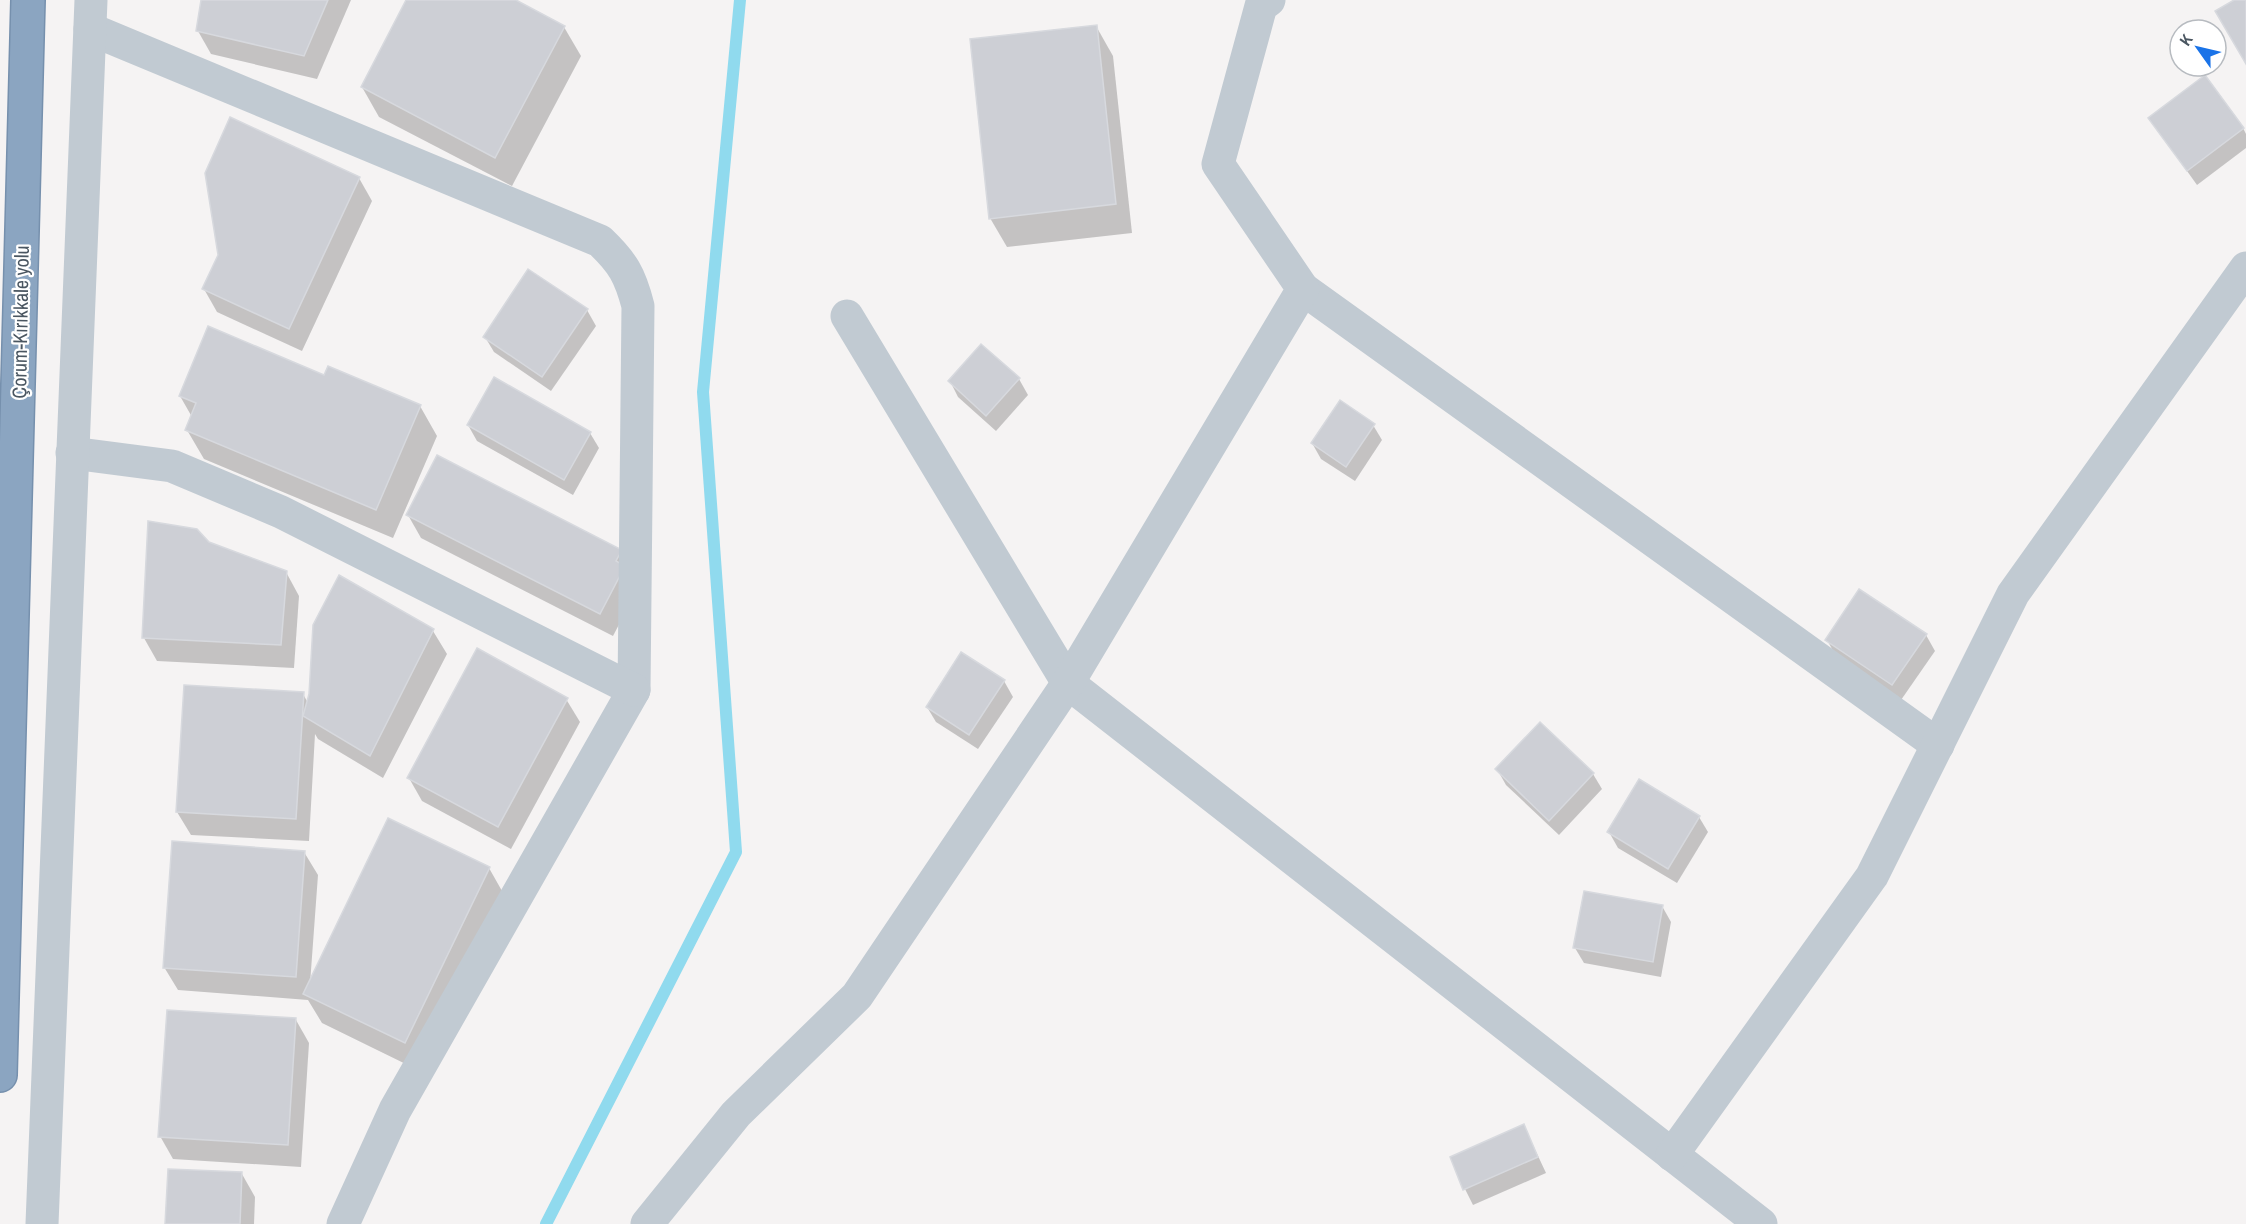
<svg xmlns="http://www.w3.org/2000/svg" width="2246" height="1224" font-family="'Archivo Narrow',sans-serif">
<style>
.shadow{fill:#0003}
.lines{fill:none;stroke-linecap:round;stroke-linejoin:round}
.stream{stroke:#90daee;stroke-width:12}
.building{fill:#cdcfd5;stroke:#d7d9de;stroke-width:1.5}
.highway-casing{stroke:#7690ad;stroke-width:36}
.street{stroke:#c1cad2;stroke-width:33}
.highway{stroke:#8ba5c1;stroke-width:33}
.labels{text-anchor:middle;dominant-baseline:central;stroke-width:4.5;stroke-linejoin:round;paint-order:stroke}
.street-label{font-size:20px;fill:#4a5661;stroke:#fff}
</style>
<rect width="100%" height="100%" fill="#f5f3f3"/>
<g class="shadow">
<polygon points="203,0 351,0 317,79 211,54 198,31"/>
<polygon points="408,0 513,0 564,27 581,56 512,186 379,117 362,87"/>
<polygon points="1096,26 1113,56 1132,233 1007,247 990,218"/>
<polygon points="2150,119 2243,128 2246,134 2246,148 2197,185"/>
<polygon points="359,178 372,201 302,351 217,312 204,289 220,255"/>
<polygon points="587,310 596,326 551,391 494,352 485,337"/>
<polygon points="325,377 420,406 437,436 393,538 204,459 187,430 192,417 180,396"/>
<polygon points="1019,379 1028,395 996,431 958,397 950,381"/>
<polygon points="468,425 590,433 599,448 573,495 477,441"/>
<polygon points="1373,425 1382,440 1355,481 1321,459 1312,443"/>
<polygon points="408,515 621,551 637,590 613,636 421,538"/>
<polygon points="286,572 299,596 294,668 157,661 144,638"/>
<polygon points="340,577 433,631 447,654 383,778 318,739 315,734 309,841 191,835 177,812 303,694 308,703"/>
<polygon points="1926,635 1935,651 1901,700 1836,656 1827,640"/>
<polygon points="1004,681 1013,697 978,749 936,722 927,707"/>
<polygon points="566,699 580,722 511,849 422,801 409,778"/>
<polygon points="1540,724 1593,774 1602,789 1559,835 1506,785 1497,769"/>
<polygon points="1699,817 1708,832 1677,883 1618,848 1609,832"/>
<polygon points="304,852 318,875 310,984 489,868 506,898 422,1072 322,1023 308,1000 178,990 164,967"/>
<polygon points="1662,906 1671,922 1661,977 1584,963 1575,948"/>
<polygon points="296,1020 309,1043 301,1167 173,1159 160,1136"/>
<polygon points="1524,1126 1546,1173 1473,1205 1465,1189"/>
<polygon points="242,1174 255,1197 254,1224 167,1224"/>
</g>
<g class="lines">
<polyline class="stream" points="546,1224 736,852 703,392 740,0"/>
</g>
<g class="building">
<polygon points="201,0 328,0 304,56 196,31"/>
<polygon points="406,0 516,0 565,26 495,158 361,87"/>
<polygon points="2234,0 2246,0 2246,64 2215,11"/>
<polygon points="1097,25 1116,204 989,219 970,39"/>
<polygon points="2205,75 2244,128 2187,171 2148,118"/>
<polygon points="230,117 360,177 289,329 202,289 218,255 205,173"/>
<polygon points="528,269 588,309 542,377 483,337"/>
<polygon points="208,326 324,375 328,366 421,405 376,510 185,430 196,403 179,396"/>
<polygon points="981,344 1020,378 986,416 948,381"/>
<polygon points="494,377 591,432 564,480 467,425"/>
<polygon points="1340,400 1375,424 1346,467 1311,443"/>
<polygon points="437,455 622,550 616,561 625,566 600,614 406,515"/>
<polygon points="148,521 197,529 209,542 287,571 281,645 142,638"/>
<polygon points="339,575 434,629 370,756 303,716 309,694 313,625"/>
<polygon points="1859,589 1927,634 1892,685 1825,640"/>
<polygon points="477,648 568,698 498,827 407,778"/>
<polygon points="961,652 1005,680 969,735 926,707"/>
<polygon points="184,685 304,692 296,819 176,812"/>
<polygon points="1540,722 1594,773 1549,821 1495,769"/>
<polygon points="1639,779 1700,816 1668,869 1607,832"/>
<polygon points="388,818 490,867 405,1043 303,994"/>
<polygon points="172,841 305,851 296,977 163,968"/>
<polygon points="1584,891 1663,905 1653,962 1573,948"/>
<polygon points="167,1010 296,1018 288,1145 158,1137"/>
<polygon points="1524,1124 1538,1157 1463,1190 1450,1157"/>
<polygon points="168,1169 242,1172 240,1224 165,1224"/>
</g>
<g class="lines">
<g class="highway-casing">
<polyline id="highway" points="0,1075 28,0"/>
</g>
<g class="street">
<path d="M90,29l510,212c23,22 30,34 38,65l-4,384 -239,420 -52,114"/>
<polyline points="1303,289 1938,745"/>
<polyline points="847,316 1068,683 1761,1224"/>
<polyline points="72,453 172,466 281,512 634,690"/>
<polyline points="1672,1155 1872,876 2013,594 2246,268"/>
<polyline points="42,1224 91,0"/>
<polyline points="647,1224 736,1114 857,996 1068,683 1303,289 1218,164 1261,6 1269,0"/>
</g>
<use href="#highway" class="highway"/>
</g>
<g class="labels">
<g class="street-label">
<text transform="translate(20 322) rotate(-89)">Çorum-Kırıkkale yolu</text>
</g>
</g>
<g transform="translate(2198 48) rotate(304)"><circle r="28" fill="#ffffff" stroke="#b7bbc0" stroke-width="1.5"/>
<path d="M0-4.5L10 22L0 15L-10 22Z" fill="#1a73e8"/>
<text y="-9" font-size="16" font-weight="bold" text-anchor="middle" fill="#4a5661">K</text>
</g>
</svg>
